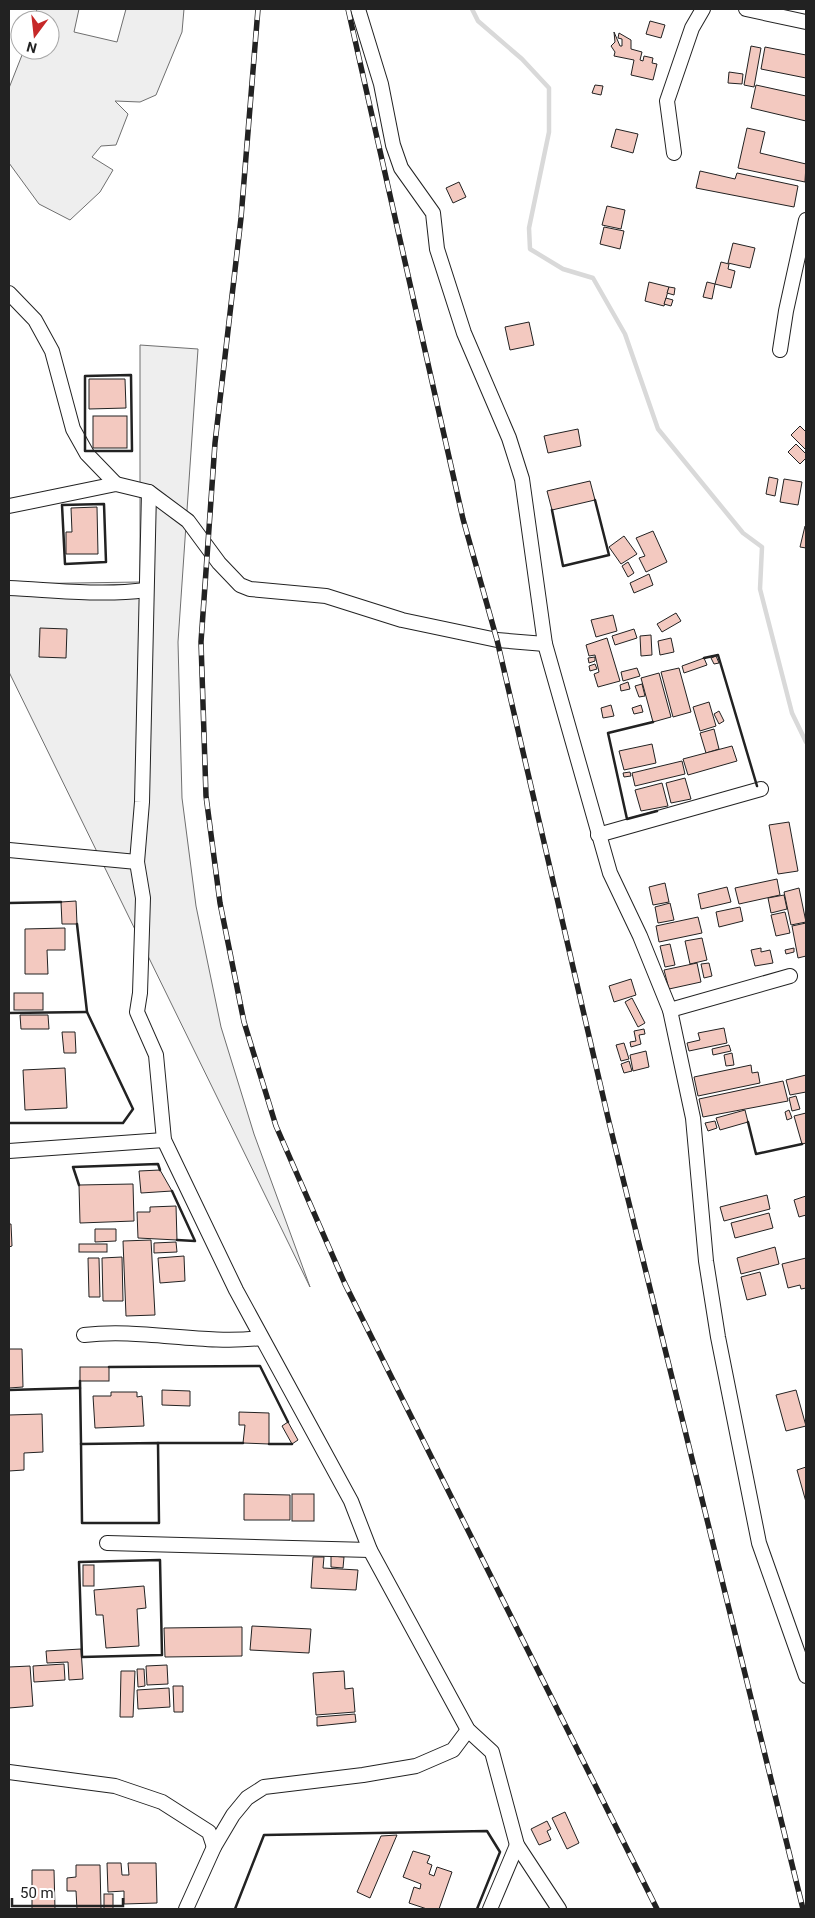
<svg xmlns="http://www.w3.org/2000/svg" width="815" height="1918" font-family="Roboto,sans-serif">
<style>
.green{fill:#eee;stroke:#6f6f6f}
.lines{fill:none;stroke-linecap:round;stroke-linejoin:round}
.stream{stroke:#d9d9d9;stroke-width:4.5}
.building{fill:#f3c9c0;stroke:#222}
.minor-casing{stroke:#222;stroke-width:16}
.minor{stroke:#fff;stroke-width:14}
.rail-casing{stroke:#222;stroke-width:5.5}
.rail{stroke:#fff;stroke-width:4;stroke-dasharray:11;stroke-linecap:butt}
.wall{stroke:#222;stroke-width:2.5}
</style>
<rect width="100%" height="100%" fill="#fff"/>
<g class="green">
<polygon points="37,9 79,9 74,32 117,42 126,9 184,9 182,32 156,95 140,102 115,101 128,114 116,145 101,146 92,157 113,170 100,192 70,220 39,204 9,163 9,88 24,50 50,50 50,20 34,20"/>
<polygon points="140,345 198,349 178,642 182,798 196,906 221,1027 254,1134 310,1287 9,672 9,584 140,582"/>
</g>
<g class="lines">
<polyline class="stream" points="472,9 478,21 522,59 549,88 549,132 529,228 530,249 563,269 593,278 625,334 658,429 743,533 762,547 760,589 792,713 806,742"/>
</g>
<g class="building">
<polygon points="650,21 665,25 661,38 646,34"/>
<polygon points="614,32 620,46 622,46 622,39 618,38 619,33 631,40 631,49 642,52 640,60 643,61 644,56 653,58 652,63 657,64 653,80 631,75 634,60 614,56 615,52 611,46 615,42"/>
<polygon points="751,46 761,48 754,87 744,85"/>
<polygon points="765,47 806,55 806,78 761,69"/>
<polygon points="729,72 743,74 742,84 728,83"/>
<polygon points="595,85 603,86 601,95 592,93"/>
<polygon points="756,85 806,96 806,121 751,108"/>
<polygon points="747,128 765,132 760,153 806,164 805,182 738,168"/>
<polygon points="616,129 638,134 633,153 611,147"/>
<polygon points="700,171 735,179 737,173 798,186 794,207 696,188"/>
<polygon points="459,182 466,197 453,203 446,188"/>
<polygon points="607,206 625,210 621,229 602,225"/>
<polygon points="604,227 624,231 620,249 600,244"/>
<polygon points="733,243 755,248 750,268 728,263"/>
<polygon points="721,262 729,264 728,269 735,271 731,288 715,284"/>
<polygon points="649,282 669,287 664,306 645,301"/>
<polygon points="707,282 715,284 712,299 703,297"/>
<polygon points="669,287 675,288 674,295 667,293"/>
<polygon points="666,298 673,300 671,306 664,304"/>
<polygon points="529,322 534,345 510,350 505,327"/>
<polygon points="89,379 125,379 126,408 89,409"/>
<rect x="93" y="416" width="34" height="32"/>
<polygon points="800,426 806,432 806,450 791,435"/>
<polygon points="578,429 581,446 548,453 544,436"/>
<polygon points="796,444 806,454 806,458 800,464 788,452"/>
<polygon points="769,477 778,479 775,496 766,494"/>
<polygon points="784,479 802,482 798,505 780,502"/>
<polygon points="590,481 595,500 552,510 547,491"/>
<polygon points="97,507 98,554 66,554 66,532 72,532 71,508"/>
<polygon points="805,526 806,526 806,548 800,547"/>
<polygon points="653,531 667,562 646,572 639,558 645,556 636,538"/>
<polygon points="624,536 637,554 621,564 609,547"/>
<polygon points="628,562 634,573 628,577 622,566"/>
<polygon points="649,574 653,585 634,593 630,583"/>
<polygon points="676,613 681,621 662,632 657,624"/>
<polygon points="613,615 617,631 596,637 591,620"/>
<polygon points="40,628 67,629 66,658 39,657"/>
<polygon points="634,629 637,638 615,645 612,636"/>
<polygon points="651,635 652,655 641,656 640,636"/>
<polygon points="607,638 620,681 598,687 594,674 599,672 595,655 589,656 586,645"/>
<polygon points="671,638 674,652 660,655 658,641"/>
<polygon points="716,656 719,663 714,664 711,658"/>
<polygon points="595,657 595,661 589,663 588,658"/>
<polygon points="704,658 707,665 684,673 682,666"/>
<polygon points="595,664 597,669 590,671 589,666"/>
<polygon points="637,668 640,676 623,681 621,672"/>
<polygon points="679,668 691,712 673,717 661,672"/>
<polygon points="659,673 671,717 653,722 641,678"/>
<polygon points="628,682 630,689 621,691 620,685"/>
<polygon points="642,684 645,696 639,697 635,686"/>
<polygon points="709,702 716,726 700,731 693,707"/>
<polygon points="611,705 614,716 603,718 601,708"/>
<polygon points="641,705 643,712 634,714 632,708"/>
<polygon points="719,711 724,721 719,724 714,714"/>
<polygon points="714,729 719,749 706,753 700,733"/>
<polygon points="652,744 656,763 624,770 619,751"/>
<polygon points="732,746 737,761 688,775 683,759"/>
<polygon points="682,761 685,774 635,786 632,773"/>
<polygon points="630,772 631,776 624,777 623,773"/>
<polygon points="685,778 691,799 671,803 666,783"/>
<polygon points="662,783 668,806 641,811 635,790"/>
<polygon points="789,822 798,871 778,874 769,825"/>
<polygon points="777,879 780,895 739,904 735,888"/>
<polygon points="665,883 669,902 653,905 649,887"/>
<polygon points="727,887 731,902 701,909 698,894"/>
<polygon points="799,888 806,922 791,925 784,892"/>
<polygon points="784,895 787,909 771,913 768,898"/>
<polygon points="76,901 77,924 62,924 61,902"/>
<polygon points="670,903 674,920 658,923 655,907"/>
<polygon points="740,907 743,921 719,927 716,912"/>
<polygon points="785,912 790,933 776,936 771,915"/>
<polygon points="698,917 702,933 659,942 656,926"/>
<polygon points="806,923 806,956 798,958 792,926"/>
<polygon points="65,928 65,950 47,950 48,974 25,974 25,929"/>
<polygon points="702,938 707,960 690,964 685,941"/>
<polygon points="670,944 675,965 665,967 660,946"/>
<polygon points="761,948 761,952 770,950 773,963 755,966 751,950"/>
<polygon points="794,948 794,952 786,954 785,950"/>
<polygon points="697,963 701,982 669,989 664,970"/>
<polygon points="709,963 712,976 704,978 701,964"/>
<polygon points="631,979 636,995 614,1002 609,986"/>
<rect x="14" y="993" width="29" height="17"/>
<polygon points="632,998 645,1023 638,1027 625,1002"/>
<polygon points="20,1015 48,1015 49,1029 21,1029"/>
<polygon points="724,1028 727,1043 689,1051 687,1043 700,1040 698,1033"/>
<polygon points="644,1029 645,1034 639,1035 641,1044 631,1047 630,1042 636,1041 634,1031"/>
<polygon points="62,1032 75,1032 76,1053 64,1053"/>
<polygon points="624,1043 629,1059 621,1061 616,1045"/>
<polygon points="729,1045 731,1051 713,1055 712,1049"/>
<polygon points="646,1051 649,1067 633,1071 630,1055"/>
<polygon points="732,1053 734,1065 726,1066 724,1055"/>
<polygon points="629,1061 632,1071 624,1073 621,1064"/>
<polygon points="751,1065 752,1073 758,1072 760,1083 698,1096 694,1077"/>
<polygon points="65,1068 67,1108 25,1110 23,1070"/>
<polygon points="806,1075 806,1092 790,1095 786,1080"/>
<polygon points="783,1081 788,1101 703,1117 699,1099"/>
<polygon points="796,1096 800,1109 792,1111 789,1098"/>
<polygon points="745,1110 748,1122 720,1130 716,1118"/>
<polygon points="789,1110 792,1118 787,1120 785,1112"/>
<polygon points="806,1113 806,1143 802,1144 794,1116"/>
<polygon points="715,1121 717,1128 708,1131 705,1123"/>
<polygon points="160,1170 172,1191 141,1193 139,1171"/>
<polygon points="133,1184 134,1221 80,1223 79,1185"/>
<polygon points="767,1195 770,1209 724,1221 720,1207"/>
<polygon points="806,1196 806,1215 799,1217 794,1200"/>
<polygon points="176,1206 177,1240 138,1238 137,1212 150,1212 150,1207"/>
<polygon points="769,1213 773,1228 735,1238 731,1223"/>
<polygon points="9,1224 11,1224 12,1246 9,1247"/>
<polygon points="95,1229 116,1229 116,1241 95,1242"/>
<polygon points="151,1240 155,1315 126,1316 123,1241"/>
<polygon points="176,1242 177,1252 154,1253 154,1243"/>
<rect x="79" y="1244" width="28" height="8"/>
<polygon points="775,1247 779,1264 741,1274 737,1258"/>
<polygon points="184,1256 185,1281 160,1283 158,1258"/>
<polygon points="122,1257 123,1301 103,1301 102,1258"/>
<polygon points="88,1258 99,1258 100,1297 89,1297"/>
<polygon points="806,1258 806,1288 801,1289 800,1285 788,1288 782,1264"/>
<polygon points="760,1272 766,1295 747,1300 741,1277"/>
<polygon points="9,1349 22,1349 23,1387 9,1388"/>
<rect x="80" y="1367" width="29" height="14"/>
<polygon points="162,1390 190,1391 190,1406 162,1405"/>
<polygon points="796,1390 806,1426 786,1431 776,1395"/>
<polygon points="111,1392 137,1392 137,1397 142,1396 144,1426 95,1428 93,1396 111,1396"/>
<polygon points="239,1412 269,1413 269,1444 243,1443 245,1425 239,1425"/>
<polygon points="42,1414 43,1452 24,1453 24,1470 9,1471 9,1415"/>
<polygon points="288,1422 298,1440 292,1444 282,1426"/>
<polygon points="806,1467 806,1502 797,1470"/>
<polygon points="244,1494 290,1495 290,1520 244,1520"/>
<rect x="292" y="1494" width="22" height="27"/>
<polygon points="331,1556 344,1557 343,1568 331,1567"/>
<polygon points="313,1557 324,1557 323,1568 358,1570 356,1590 311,1588"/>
<rect x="83" y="1565" width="11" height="21"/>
<polygon points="144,1586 146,1608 137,1609 139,1646 106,1648 103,1615 96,1615 94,1590"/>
<polygon points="252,1626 311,1629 309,1653 250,1650"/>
<polygon points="242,1627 242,1656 165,1657 164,1628"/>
<polygon points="81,1649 83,1679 69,1680 68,1662 47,1663 46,1651"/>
<polygon points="64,1664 65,1680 34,1682 33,1666"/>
<polygon points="167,1665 168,1684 147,1685 146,1666"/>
<polygon points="30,1666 33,1706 9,1708 9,1667"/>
<polygon points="137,1669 144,1669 145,1686 138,1687"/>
<polygon points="121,1671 135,1671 133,1717 120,1717"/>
<polygon points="344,1671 345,1689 353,1688 355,1712 316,1715 313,1673"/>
<polygon points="173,1686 183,1686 183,1712 174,1712"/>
<polygon points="169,1688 170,1707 138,1709 137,1690"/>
<polygon points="355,1714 356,1722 317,1726 317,1717"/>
<polygon points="565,1812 579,1843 567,1849 552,1818"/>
<polygon points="547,1821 551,1829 547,1831 551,1840 539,1845 531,1829"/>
<polygon points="397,1835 370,1898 357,1892 381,1836"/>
<polygon points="413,1851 430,1856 427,1863 432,1865 429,1874 434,1876 437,1867 452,1872 439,1909 427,1909 409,1903 414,1887 420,1889 421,1884 403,1877"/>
<polygon points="107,1863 121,1863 122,1875 129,1875 128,1863 156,1863 157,1903 124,1904 124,1891 108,1892"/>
<polygon points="76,1865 100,1865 101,1909 77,1909 76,1891 67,1891 67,1878 76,1877"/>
<polygon points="32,1870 54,1870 55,1909 32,1909"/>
<rect x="104" y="1894" width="9" height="15"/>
</g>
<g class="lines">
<g class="minor-casing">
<g id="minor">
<polyline points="358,9 381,84 393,145 401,168 433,213 437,249 464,333 509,438 522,479 545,644 610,873 640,936 670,1010 693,1118 706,1261 718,1337 759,1543 806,1676"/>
<polyline points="746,9 806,22"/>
<polyline points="674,153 667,101 692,28 703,9"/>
<polyline points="9,293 35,320 52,351 73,429 87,454 116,484"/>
<polyline points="780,350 786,311 806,220"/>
<polyline points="9,506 116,484 149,492 188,521 219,563 240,585 250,589 326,596 402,620 497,640 545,644"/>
<path d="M9,588c45,2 92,8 137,2"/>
<polyline points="598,835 761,789"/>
<polyline points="9,850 137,862 143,898 140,993 137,1012 156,1055 164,1140 236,1290 351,1501 370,1550 468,1730 492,1752 517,1845 559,1909"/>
<polyline points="137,862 142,802 149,492"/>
<polyline points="670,1010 790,976"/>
<polyline points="9,1151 164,1140"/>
<path d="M84,1335c58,-7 118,10 177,3"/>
<polyline points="107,1543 370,1550"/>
<polyline points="9,1772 115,1786 162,1802 209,1832 214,1847"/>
<polyline points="186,1909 214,1847 233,1815 247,1798 264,1787 363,1775 416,1766 453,1750 468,1730"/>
<polyline points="490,1909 517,1845"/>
</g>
</g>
<use href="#minor" class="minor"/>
<g class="rail-casing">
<g id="rail">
<polyline points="258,9 241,218 215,443 201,642 206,796 220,903 244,1022 276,1126 345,1284 657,1909"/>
<polyline points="348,9 463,519 497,640 609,1122 803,1909"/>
</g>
</g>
<use href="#rail" class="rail"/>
<g class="wall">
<polygon points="131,375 132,451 85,451 85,376"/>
<polygon points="104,504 106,562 65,564 62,505"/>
<polyline points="552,510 563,566 609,555 595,500"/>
<polyline points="704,658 718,655 757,786"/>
<polyline points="653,722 608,733 627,819 657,811"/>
<polyline points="9,903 61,902"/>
<polyline points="9,1013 87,1012"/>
<polyline points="748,1122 756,1154 802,1144"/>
<polyline points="9,1123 123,1123 133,1109 87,1012 77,924"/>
<polyline points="79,1185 73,1167 158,1164 160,1170"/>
<polyline points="172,1191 195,1241 177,1240"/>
<polyline points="109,1367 260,1366 288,1422"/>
<polyline points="80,1381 81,1444"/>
<polyline points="9,1390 80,1388"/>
<polygon points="158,1443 159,1523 82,1523 81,1444"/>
<polyline points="158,1443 243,1443"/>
<polyline points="269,1444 292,1444"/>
<polygon points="160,1560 162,1655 82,1657 79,1562"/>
<polyline points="235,1909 264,1835 487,1831 500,1852 477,1909"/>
</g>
</g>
<rect width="815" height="1918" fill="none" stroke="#222222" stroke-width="20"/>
<g transform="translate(35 35) rotate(195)"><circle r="24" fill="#ffffff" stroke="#a7a7a7"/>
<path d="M0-4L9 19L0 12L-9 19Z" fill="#c62828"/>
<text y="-8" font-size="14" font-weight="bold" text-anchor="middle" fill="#222222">N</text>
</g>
<path d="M12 1898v8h111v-8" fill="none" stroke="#222222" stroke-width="2.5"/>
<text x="20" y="1898" font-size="15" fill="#222222" stroke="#ffffff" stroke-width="4" paint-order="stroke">50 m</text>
</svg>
